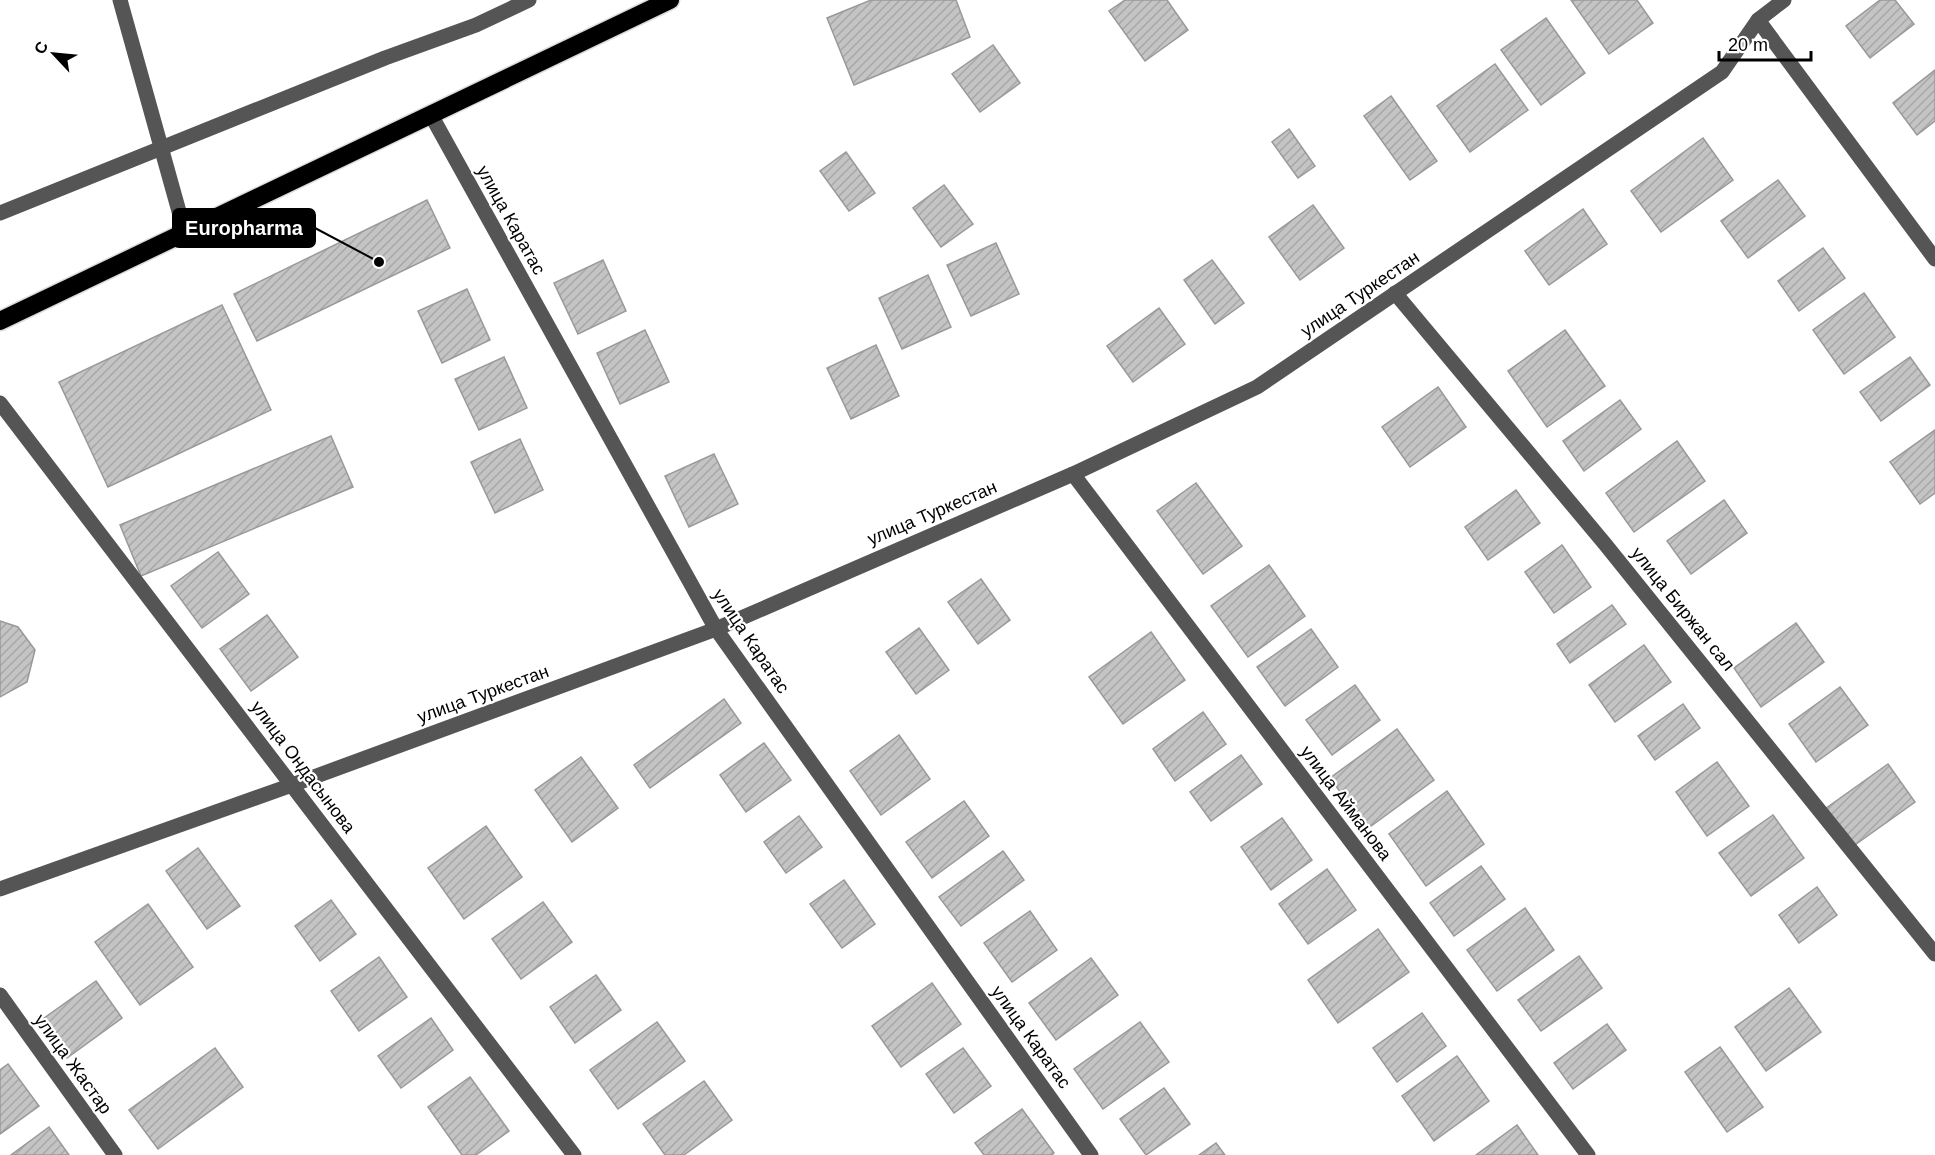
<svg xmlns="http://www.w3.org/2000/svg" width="1935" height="1155" font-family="Helvetica,sans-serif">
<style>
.building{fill:url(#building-hatch);stroke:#999;stroke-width:1.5}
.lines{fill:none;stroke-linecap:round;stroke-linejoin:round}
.highway-casing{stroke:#dbdbdb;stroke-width:21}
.minor{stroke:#555;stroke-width:15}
.highway{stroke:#000;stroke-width:18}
.labels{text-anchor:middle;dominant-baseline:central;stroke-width:4.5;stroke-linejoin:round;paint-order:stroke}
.street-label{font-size:18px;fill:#000;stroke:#fff}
.leader{fill:none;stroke:#000;stroke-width:2}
.callout-dot{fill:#000;stroke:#fff;stroke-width:2}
.callout{fill:#000;stroke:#000;stroke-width:2}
.callout-label{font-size:20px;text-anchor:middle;font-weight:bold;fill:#fff}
</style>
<defs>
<pattern id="building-hatch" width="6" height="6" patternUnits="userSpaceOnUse" patternTransform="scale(1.5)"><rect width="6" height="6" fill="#c4c4c4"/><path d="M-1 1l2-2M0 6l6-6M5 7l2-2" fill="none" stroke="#a7a7a7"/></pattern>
</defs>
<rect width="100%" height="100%" fill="#fff"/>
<g class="building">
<polygon points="871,0 956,0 970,37 854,85 827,18"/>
<polygon points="1125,0 1167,0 1188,30 1145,61 1109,11"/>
<polygon points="1571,0 1637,0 1653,23 1609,54"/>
<polygon points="1880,0 1895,0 1914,24 1870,58 1846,26"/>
<polygon points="1546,18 1585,73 1541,105 1501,50"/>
<polygon points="993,45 1020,83 980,112 952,74"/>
<polygon points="1495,64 1528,110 1470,152 1437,106"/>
<polygon points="1935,70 1935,121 1917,135 1893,103"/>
<polygon points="1391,96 1437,161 1410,180 1364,116"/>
<polygon points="1289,129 1315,166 1298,178 1272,142"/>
<polygon points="1703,138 1733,180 1661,232 1631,191"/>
<polygon points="846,152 875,193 849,211 820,171"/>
<polygon points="1778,180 1805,216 1748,258 1721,221"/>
<polygon points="944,185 973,224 941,247 913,208"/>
<polygon points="427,200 450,248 257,341 234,294"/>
<polygon points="1313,205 1344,248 1300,280 1269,237"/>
<polygon points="1583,209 1607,244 1549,285 1525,251"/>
<polygon points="996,243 1019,294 971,316 947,265"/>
<polygon points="1823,248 1845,278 1799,311 1778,281"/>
<polygon points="603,260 626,311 578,334 554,283"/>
<polygon points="1212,260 1244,303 1215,324 1184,280"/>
<polygon points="928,275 951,327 902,349 879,298"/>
<polygon points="467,289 490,340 442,363 418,311"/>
<polygon points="1864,293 1895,337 1844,374 1813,330"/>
<polygon points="222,305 271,410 108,487 59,382"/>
<polygon points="1159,308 1185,344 1133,382 1107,346"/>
<polygon points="645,330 669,382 620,404 597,353"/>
<polygon points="1565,330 1605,386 1547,427 1508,371"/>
<polygon points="876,345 899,396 851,419 827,368"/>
<polygon points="504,357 527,408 479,430 455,379"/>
<polygon points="1910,357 1930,385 1881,421 1860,392"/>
<polygon points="1438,387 1466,427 1410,467 1382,427"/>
<polygon points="1620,400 1641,429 1584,471 1563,441"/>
<polygon points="1935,430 1935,493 1920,504 1890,462"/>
<polygon points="331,436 353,487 141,576 120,525"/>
<polygon points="520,439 543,490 495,513 471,462"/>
<polygon points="1677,441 1705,481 1634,532 1606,493"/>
<polygon points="714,454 738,504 689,527 665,476"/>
<polygon points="1196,483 1242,546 1203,574 1157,511"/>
<polygon points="1516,490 1540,523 1488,560 1465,527"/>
<polygon points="1724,500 1747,533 1691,574 1667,541"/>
<polygon points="1562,545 1591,587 1554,613 1525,572"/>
<polygon points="218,552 249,594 202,628 171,586"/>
<polygon points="1269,565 1305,616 1248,657 1211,606"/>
<polygon points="981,579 1010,620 978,644 948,602"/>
<polygon points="1612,605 1626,624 1570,663 1557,644"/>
<polygon points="267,615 298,657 251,691 220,649"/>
<polygon points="0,621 18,627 35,650 27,682 0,697"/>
<polygon points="1796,623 1824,662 1761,707 1734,668"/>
<polygon points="919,628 949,670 916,694 886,652"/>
<polygon points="1311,629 1338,667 1285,706 1257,667"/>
<polygon points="1151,632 1185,680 1123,724 1089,677"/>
<polygon points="1644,645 1671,682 1615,722 1589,685"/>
<polygon points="1355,685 1380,720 1332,755 1306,720"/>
<polygon points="1840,687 1868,725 1816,762 1789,724"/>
<polygon points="724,699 741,723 650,788 634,765"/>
<polygon points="1683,704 1700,728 1655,760 1638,736"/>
<polygon points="1203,712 1226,744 1175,781 1153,749"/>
<polygon points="1397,729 1434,780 1367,829 1330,778"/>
<polygon points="899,735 930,779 881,815 850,771"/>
<polygon points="764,743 791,780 746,812 720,775"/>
<polygon points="1241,755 1262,784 1211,821 1190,792"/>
<polygon points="581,757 618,808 572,842 535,790"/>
<polygon points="1717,762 1749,806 1707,836 1676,792"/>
<polygon points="1888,764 1915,802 1852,847 1825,809"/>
<polygon points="1447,791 1484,844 1426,886 1389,834"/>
<polygon points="964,801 989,836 932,878 906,842"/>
<polygon points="1773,815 1804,858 1751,896 1719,853"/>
<polygon points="799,816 822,847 786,873 764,842"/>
<polygon points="1282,818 1312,860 1271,890 1241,847"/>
<polygon points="486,826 522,877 464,919 428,868"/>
<polygon points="198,848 240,906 207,929 166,871"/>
<polygon points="1003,851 1024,880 961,926 939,897"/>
<polygon points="1481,866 1505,899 1454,936 1430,903"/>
<polygon points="1327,869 1356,910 1308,944 1279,904"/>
<polygon points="844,880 875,924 842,948 810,904"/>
<polygon points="1817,887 1837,915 1799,943 1779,915"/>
<polygon points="331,900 356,934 320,961 295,926"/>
<polygon points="543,902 572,942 521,979 492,939"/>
<polygon points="148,904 193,967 140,1005 95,942"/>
<polygon points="1525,908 1554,950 1497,991 1467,950"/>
<polygon points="1030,911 1057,950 1012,982 984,943"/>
<polygon points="1378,929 1409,972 1338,1023 1308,980"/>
<polygon points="1579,956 1602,988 1541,1031 1518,1000"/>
<polygon points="379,957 407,997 359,1031 331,991"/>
<polygon points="1091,958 1118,995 1056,1040 1029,1003"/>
<polygon points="596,975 621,1010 575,1043 550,1007"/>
<polygon points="96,981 122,1018 67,1058 40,1021"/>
<polygon points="932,983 961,1024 901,1067 872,1026"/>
<polygon points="1789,988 1821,1032 1766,1071 1735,1027"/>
<polygon points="1422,1013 1446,1046 1397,1082 1373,1048"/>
<polygon points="431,1018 453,1050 401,1088 378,1056"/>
<polygon points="657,1022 685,1061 618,1109 590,1070"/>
<polygon points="1140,1022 1169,1062 1103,1109 1074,1069"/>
<polygon points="1607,1024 1626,1050 1573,1089 1554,1063"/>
<polygon points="1720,1047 1763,1107 1727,1132 1685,1072"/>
<polygon points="215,1048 243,1087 158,1149 129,1110"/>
<polygon points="963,1048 991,1086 954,1113 926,1074"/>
<polygon points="1457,1056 1489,1101 1434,1141 1402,1096"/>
<polygon points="8,1064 39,1106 0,1134 0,1070"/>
<polygon points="470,1077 509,1131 476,1155 462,1155 428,1107"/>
<polygon points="704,1081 732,1120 684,1155 665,1155 643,1124"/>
<polygon points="1164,1088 1190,1124 1146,1155 1120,1119"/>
<polygon points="1022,1109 1054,1153 1052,1155 984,1155 975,1143"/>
<polygon points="1517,1125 1538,1155 1476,1155"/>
<polygon points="49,1127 69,1155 11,1155"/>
<polygon points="1216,1143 1225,1155 1199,1155"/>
</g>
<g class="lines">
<g class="highway-casing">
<polyline id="highway" points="0,321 670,0"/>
</g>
<g class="minor">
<polyline points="120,0 185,233"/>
<polyline points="1758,20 1935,259"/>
<polyline points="431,115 716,629 1091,1155"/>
<polyline points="0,213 385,58 476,25 529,0"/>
<polyline points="1395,293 1605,544 1935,954"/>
<polyline points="0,403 574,1155"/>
<polyline points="1073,474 1588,1155"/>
<polyline points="0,889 292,785 716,629 1073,474 1257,387 1722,72 1758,20 1784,0"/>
<polyline points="0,995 115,1155"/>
</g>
<use href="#highway" class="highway"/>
</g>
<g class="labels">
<g class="street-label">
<text transform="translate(511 220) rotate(61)">улица Каратас</text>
<text transform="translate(1360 294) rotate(-34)">улица Туркестан</text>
<text transform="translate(932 513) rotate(-23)">улица Туркестан</text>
<text transform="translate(1683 609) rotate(51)">улица Биржан сал</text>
<text transform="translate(751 641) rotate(56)">улица Каратас</text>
<text transform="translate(483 694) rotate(-20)">улица Туркестан</text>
<text transform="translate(303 767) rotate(53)">улица Ондасынова</text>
<text transform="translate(1346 803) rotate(53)">улица Айманова</text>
<text transform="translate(1031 1037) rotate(54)">улица Каратас</text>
<text transform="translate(73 1064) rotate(54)">улица Жастар</text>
</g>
</g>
<path class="leader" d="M379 262L315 228"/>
<circle class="callout-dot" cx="379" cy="262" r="6"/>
<rect class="callout" x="173" y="209" width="142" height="38" rx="6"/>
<g class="callout-label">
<text x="244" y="235">Europharma</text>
</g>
<g transform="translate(54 54) rotate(296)" stroke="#ffffff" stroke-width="4.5" paint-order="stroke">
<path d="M0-4.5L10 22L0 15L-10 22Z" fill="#000000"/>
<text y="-9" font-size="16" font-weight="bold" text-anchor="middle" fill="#000000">С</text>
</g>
<path d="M1719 51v9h92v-9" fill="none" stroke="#000000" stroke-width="3"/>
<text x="1728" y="51" font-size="18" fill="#000000" stroke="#ffffff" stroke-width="4.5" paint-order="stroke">20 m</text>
</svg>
